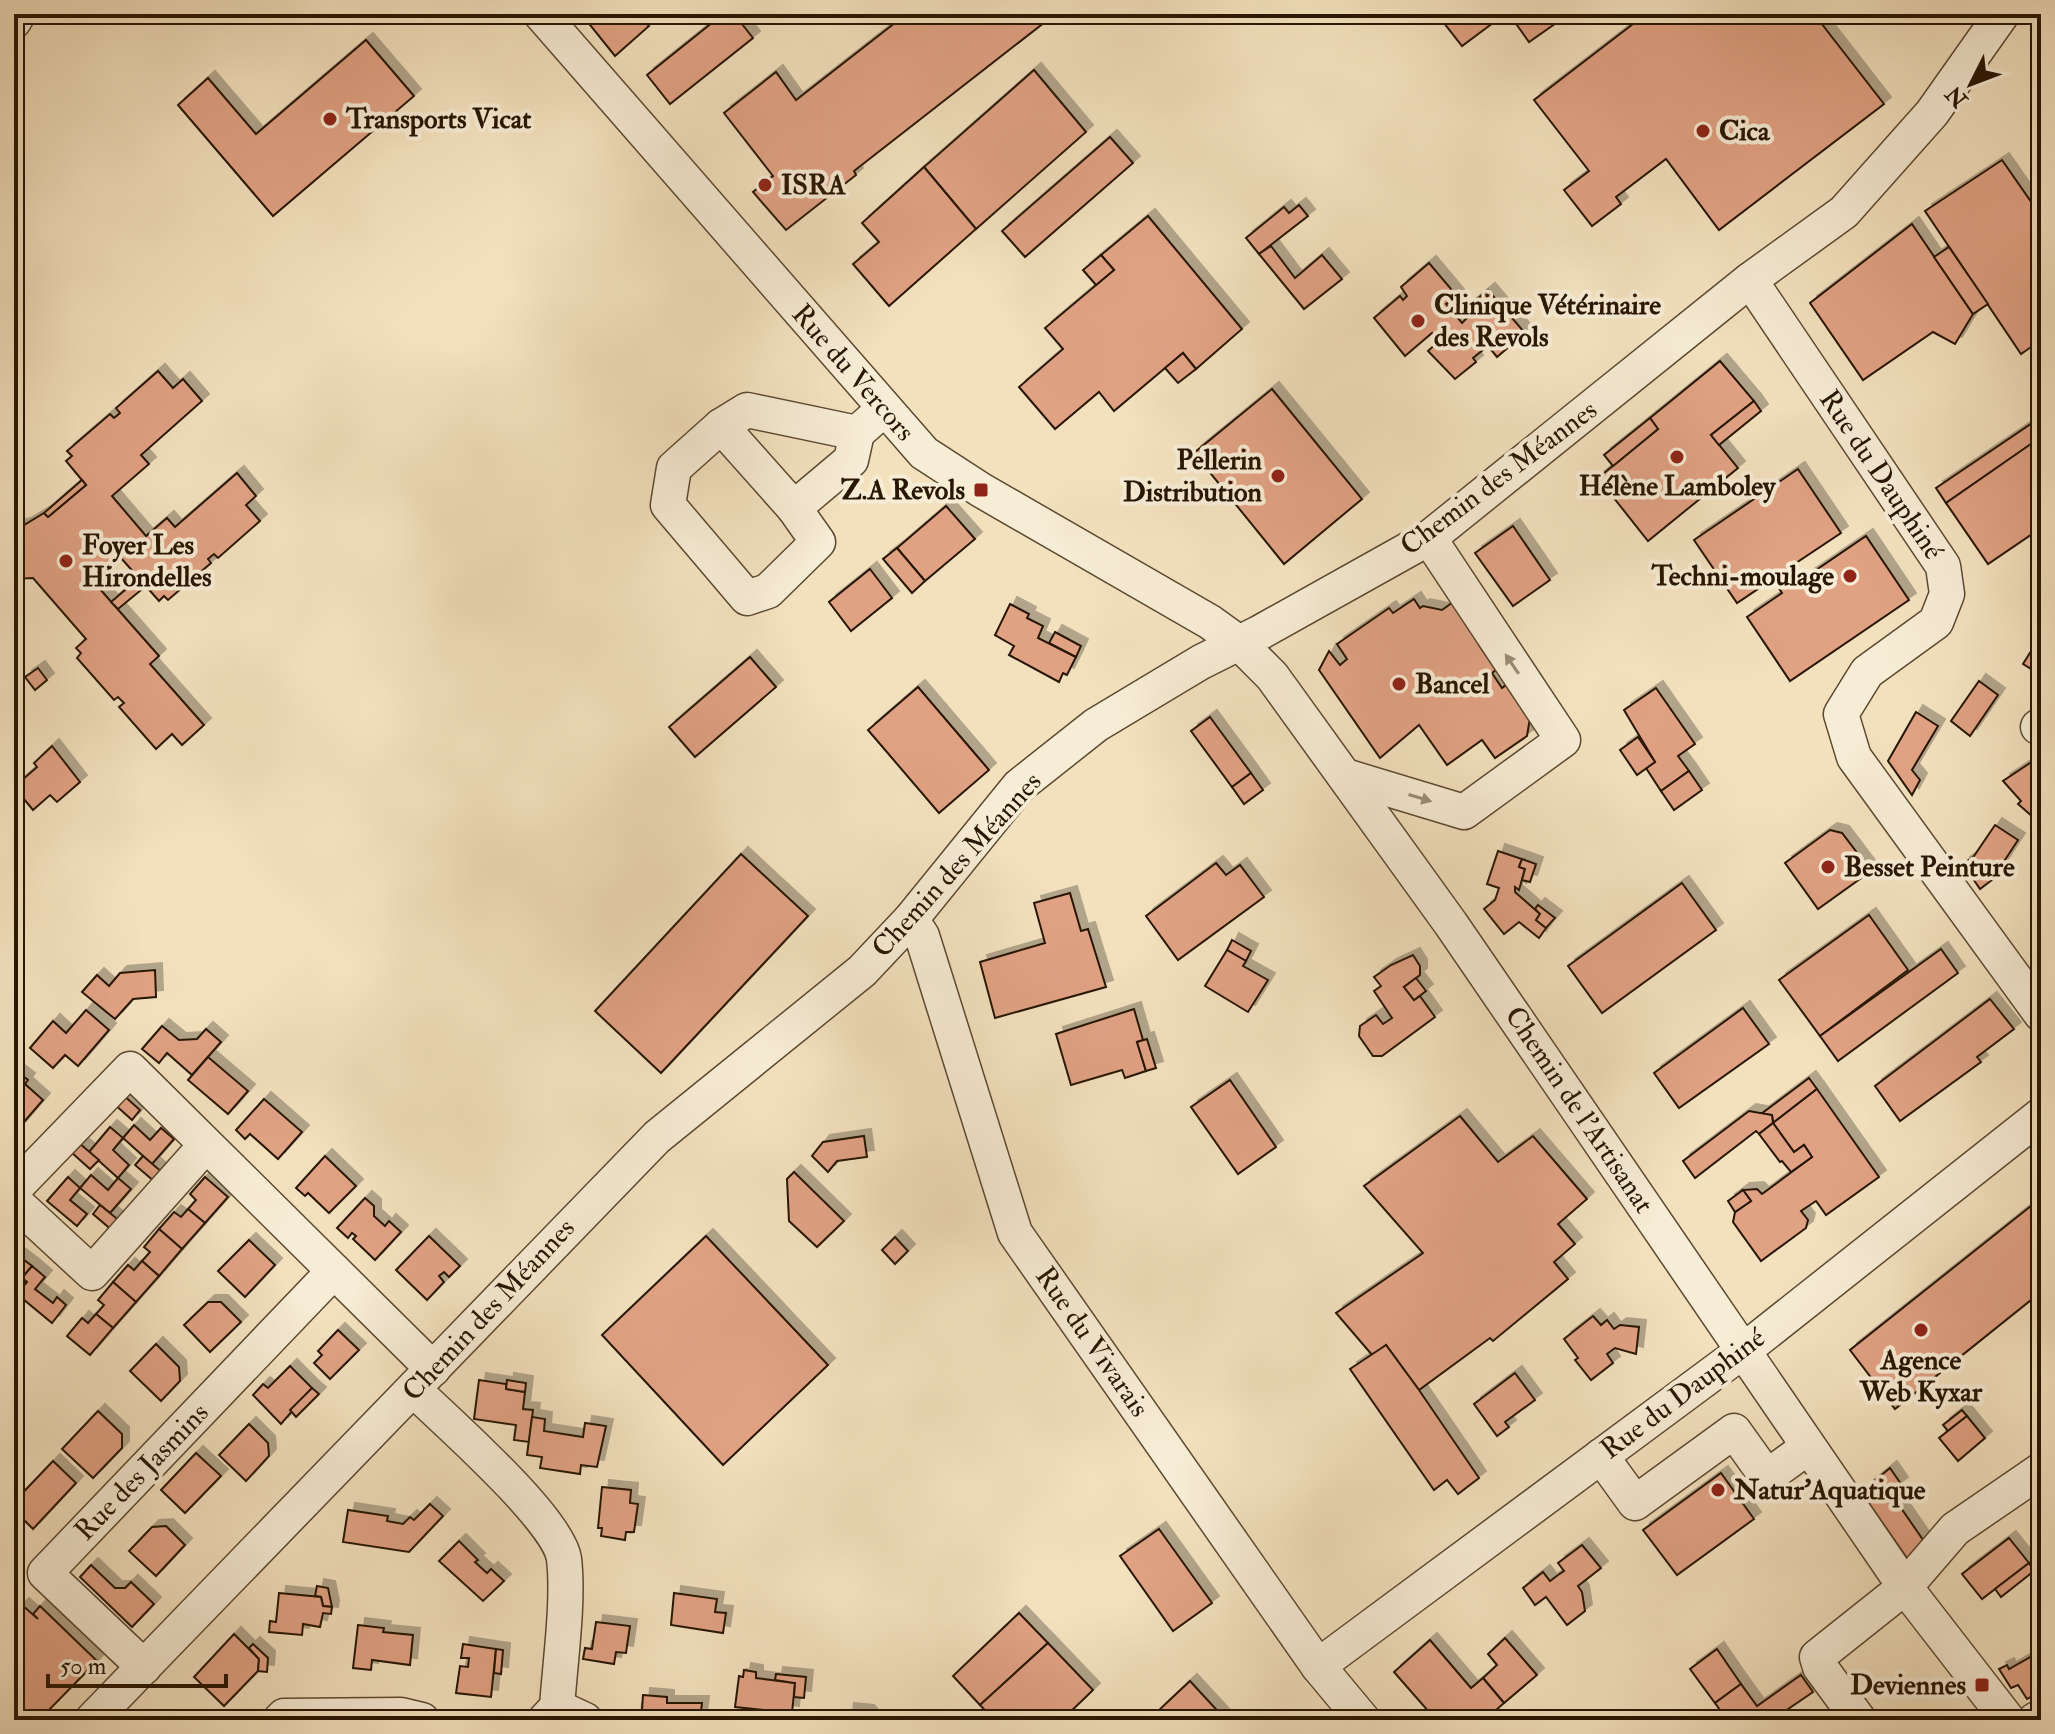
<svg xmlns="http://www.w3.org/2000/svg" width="2055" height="1734" font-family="'IM FELL Double Pica',serif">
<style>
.building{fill:#e1a284;stroke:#281601;stroke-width:2;filter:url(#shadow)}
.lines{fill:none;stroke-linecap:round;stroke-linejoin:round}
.minor-casing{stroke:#5b4930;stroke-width:37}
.minor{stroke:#f7ecd5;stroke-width:34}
.oneway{fill:#9a8c76}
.poi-dot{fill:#8f2418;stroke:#f7ecd5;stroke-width:3}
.labels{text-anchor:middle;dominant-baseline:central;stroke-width:8;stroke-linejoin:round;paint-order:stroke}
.poi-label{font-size:28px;font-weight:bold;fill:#281601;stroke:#f7ecd5;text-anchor:start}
.street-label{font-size:28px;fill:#281601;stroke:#f7ecd5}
</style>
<defs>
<filter id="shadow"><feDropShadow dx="7" dy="-7" stdDeviation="0" flood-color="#0004"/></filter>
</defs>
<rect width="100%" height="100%" fill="#f3e1be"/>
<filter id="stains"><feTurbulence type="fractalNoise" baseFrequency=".0025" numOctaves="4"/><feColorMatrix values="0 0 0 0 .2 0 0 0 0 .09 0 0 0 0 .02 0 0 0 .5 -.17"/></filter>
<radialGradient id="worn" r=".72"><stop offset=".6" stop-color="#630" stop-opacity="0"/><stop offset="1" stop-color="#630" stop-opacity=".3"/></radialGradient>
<g class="building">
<polygon points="639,14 649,26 615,56 582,15"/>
<polygon points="723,14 734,14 753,38 670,104 647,75"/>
<polygon points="890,14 1039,14 1045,22 854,171 856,175 786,230 753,192 773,176 724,113 776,72 796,100 896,22"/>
<polygon points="1437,14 1505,14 1462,46"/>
<polygon points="1509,14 1569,14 1529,42"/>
<polygon points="1646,14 1814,14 1884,104 1719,230 1666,159 1616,197 1621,204 1592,226 1564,190 1589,171 1534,100"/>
<polygon points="366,40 414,96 273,216 178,105 208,78 256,134"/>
<polygon points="1034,70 1086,132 976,229 924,167"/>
<polygon points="1110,137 1133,163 1025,257 1002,231"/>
<polygon points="2002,160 2041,216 2041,340 2021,354 1925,211"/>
<polygon points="924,167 976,229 889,306 853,264 879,242 862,223"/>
<polygon points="1299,205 1308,216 1259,254 1246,238 1284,207 1289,213"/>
<polygon points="1148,216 1242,329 1196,369 1183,353 1114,411 1099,392 1055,429 1019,387 1063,349 1045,328 1114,270 1101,255"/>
<polygon points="1912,224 1973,314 1955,344 1933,332 1863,380 1810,303"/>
<polygon points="1271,246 1295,278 1322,255 1342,279 1304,309 1259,254"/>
<polygon points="1949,247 1988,304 1973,314 1934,257"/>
<polygon points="1101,255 1114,270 1096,285 1083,270"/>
<polygon points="1429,263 1457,296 1446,304 1462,323 1470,315 1465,309 1488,290 1525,333 1497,357 1488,346 1473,358 1476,362 1455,379 1428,351 1439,341 1432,333 1405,356 1374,318 1400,296 1403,300 1407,296 1401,287"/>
<polygon points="1183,353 1196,369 1178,383 1165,368"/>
<polygon points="1720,361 1754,401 1711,435 1738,468 1648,541 1598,478 1658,429 1650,418"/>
<polygon points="158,371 173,388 183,379 202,401 141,455 149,464 112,496 146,536 167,518 175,527 237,473 256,496 246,505 260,521 218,558 214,554 208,559 211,563 168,600 164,596 159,601 121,558 105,573 103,584 99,588 159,656 150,664 204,725 182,745 172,734 156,749 119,707 124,703 118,697 114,700 77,658 81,653 76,648 86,639 33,578 14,579 14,527 24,525 44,513 48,517 86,485 66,461 72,456 67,451 110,414 114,418 120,413 116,408"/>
<polygon points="1272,389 1362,499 1284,564 1194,453"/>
<polygon points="1754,401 1761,411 1719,445 1711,435"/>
<polygon points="2041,417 2041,437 1946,503 1936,488"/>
<polygon points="1650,418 1658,429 1613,466 1604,455"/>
<polygon points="2041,437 2041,528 1988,564 1946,503"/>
<polygon points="1798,469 1841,533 1781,573 1791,587 1866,536 1909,600 1790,681 1747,617 1782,593 1773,579 1737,603 1694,540"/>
<polygon points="82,480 86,485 48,517 44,513"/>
<polygon points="946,506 975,539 925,581 897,548"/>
<polygon points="1513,526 1550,580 1513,606 1475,553"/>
<polygon points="897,548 925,581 912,593 883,559"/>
<polygon points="870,569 892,598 851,631 829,602"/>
<polygon points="139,578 146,586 118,609 111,602"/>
<polygon points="1414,599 1420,608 1423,606 1442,610 1456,600 1486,641 1479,645 1496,670 1492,673 1502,688 1506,685 1530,718 1527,736 1495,758 1482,740 1447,765 1419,725 1380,758 1319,670 1329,651 1340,665 1347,659 1337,644 1389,608 1393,613"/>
<polygon points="1010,604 1029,614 1027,618 1043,626 1038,638 1076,657 1067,675 1063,673 1059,682 1009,655 1014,646 995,635"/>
<polygon points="1055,632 1081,646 1076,657 1049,643"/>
<polygon points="2041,635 2041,675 2023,664"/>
<polygon points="750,657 776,687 695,757 669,727"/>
<polygon points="38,668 47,680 35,690 25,677"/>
<polygon points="1979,681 1998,695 1970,736 1951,721"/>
<polygon points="918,687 989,770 939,813 868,730"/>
<polygon points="1656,688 1695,744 1678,756 1689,771 1661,791 1646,768 1655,762 1624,710"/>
<polygon points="1916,712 1938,726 1912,770 1920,780 1912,795 1888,761"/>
<polygon points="1210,717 1251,773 1232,787 1191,731"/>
<polygon points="1638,737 1655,762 1637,775 1620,750"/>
<polygon points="52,746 80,782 57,802 50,795 33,810 14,787 37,767 34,763"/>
<polygon points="2030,763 2038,770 2041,767 2041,808 2033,817 2018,804 2021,801 2003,781"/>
<polygon points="1689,771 1702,790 1674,810 1661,791"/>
<polygon points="1251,773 1263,790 1244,804 1232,787"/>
<polygon points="1995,825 2018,840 1999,869 2001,873 1980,889 1963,864 1974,856"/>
<polygon points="1830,830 1842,833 1871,871 1818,909 1785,863"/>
<polygon points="1498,851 1522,859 1519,867 1525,869 1519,890 1515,887 1515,892 1540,914 1536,920 1546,928 1539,938 1519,922 1504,934 1484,909 1495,900 1499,888 1487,884"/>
<polygon points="741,854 808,916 661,1073 595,1011"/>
<polygon points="1522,859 1536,864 1530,882 1522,880 1525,869 1519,867"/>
<polygon points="1216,863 1226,875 1240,865 1264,897 1178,960 1146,916"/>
<polygon points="1682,883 1716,930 1602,1013 1568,966"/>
<polygon points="1070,893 1081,931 1088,929 1106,987 995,1018 980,962 1045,943 1034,903"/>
<polygon points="1538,905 1555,918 1546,928 1536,920 1540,914 1535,909"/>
<polygon points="1869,915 1908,970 1820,1036 1779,980"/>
<polygon points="1232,940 1251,951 1246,961 1227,950"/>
<polygon points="1941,949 1958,973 1838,1061 1820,1036"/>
<polygon points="1227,950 1246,961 1243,966 1268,980 1248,1012 1205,986"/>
<polygon points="1413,955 1420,966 1420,975 1404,987 1414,1000 1420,996 1435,1017 1382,1056 1373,1056 1359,1036 1360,1026 1376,1015 1383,1024 1392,1018 1374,991 1381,986 1374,977 1391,965"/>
<polygon points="155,970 156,997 133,999 115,1019 82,992 97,975 109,986 120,973"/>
<polygon points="1416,978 1426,991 1414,1000 1404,987"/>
<polygon points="1990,999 2014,1029 1977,1057 1981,1062 1900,1121 1875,1086"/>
<polygon points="1743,1008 1769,1044 1679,1108 1654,1073"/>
<polygon points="1134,1009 1143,1040 1137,1042 1146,1071 1125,1078 1122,1070 1071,1085 1056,1034"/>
<polygon points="86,1010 109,1030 78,1066 65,1055 53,1068 30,1048 53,1021 66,1033"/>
<polygon points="162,1026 179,1040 197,1039 206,1029 221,1042 192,1075 167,1053 159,1063 142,1049"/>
<polygon points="1147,1039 1156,1068 1146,1071 1137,1042"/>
<polygon points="208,1057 248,1091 228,1114 188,1080"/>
<polygon points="14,1069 28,1080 25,1084 43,1100 18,1129 14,1125"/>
<polygon points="1809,1078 1817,1089 1773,1123 1772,1115 1761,1114"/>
<polygon points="1230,1080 1276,1147 1238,1174 1191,1107"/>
<polygon points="1817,1089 1879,1177 1826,1215 1816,1201 1801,1211 1808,1220 1806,1228 1761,1261 1733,1222 1735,1212 1751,1201 1743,1190 1757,1189 1762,1194 1812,1157 1804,1145 1794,1152 1773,1123"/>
<polygon points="121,1093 140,1110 132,1120 112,1102"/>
<polygon points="264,1099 302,1132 278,1159 250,1134 245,1139 236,1130"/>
<polygon points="1749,1111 1772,1115 1773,1123 1759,1134 1756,1131 1695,1178 1683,1161"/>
<polygon points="1460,1116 1498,1162 1533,1136 1587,1199 1558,1224 1575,1244 1554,1262 1568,1279 1493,1341 1490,1338 1419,1390 1386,1345 1373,1356 1336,1313 1423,1253 1364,1186"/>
<polygon points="1773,1123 1794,1152 1804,1145 1812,1157 1791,1172 1782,1161 1780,1162 1759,1134"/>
<polygon points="134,1125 150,1140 161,1128 174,1139 152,1164 123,1138"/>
<polygon points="110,1127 123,1138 113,1150 129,1165 118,1178 89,1152"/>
<polygon points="864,1136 867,1157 837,1161 828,1172 812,1156 823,1142"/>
<polygon points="79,1143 99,1160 90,1169 71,1152"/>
<polygon points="143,1156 163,1173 155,1182 135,1165"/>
<polygon points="325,1156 356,1186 329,1213 308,1193 305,1196 296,1188"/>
<polygon points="794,1172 844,1221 817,1247 789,1221 787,1179"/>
<polygon points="91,1175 108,1190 118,1178 131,1189 110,1213 80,1188"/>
<polygon points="68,1177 80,1188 70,1200 87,1214 77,1226 47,1201"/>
<polygon points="205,1177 228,1197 205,1223 188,1209 196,1200 190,1194"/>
<polygon points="1743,1190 1751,1201 1735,1212 1728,1201"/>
<polygon points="365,1198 374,1206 374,1216 385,1226 389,1221 401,1232 375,1260 353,1239 356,1236 352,1233 348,1238 337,1228"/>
<polygon points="2041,1198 2041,1292 1895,1409 1850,1350"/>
<polygon points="100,1205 121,1222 113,1231 93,1214"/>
<polygon points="188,1209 205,1223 182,1249 159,1229 174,1212 181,1217"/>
<polygon points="159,1229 182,1249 159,1276 142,1261 150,1252 144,1247"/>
<polygon points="429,1236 460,1266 449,1277 444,1272 439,1276 444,1282 427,1300 396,1270"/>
<polygon points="706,1236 828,1365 723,1465 602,1335"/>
<polygon points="895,1237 908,1251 895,1264 882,1250"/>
<polygon points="249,1240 275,1265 245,1297 218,1271"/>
<polygon points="19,1256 32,1266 22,1278 27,1282 17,1294 14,1292 14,1262"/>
<polygon points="142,1261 159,1276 136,1302 113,1282 128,1265 134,1270"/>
<polygon points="32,1266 45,1277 35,1289 53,1303 57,1297 66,1305 52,1323 17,1294 27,1282 22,1278"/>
<polygon points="113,1282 136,1302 113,1328 96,1314 104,1305 98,1300"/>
<polygon points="208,1302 221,1302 241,1322 210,1352 184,1325"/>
<polygon points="96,1314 113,1328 90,1355 67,1336 82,1318 88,1323"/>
<polygon points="1593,1316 1601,1325 1607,1320 1614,1329 1620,1325 1639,1327 1636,1354 1615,1348 1607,1354 1613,1363 1591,1380 1575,1360 1578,1358 1564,1339"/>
<polygon points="338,1330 359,1350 330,1379 314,1363 322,1355 318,1351"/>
<polygon points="156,1344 179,1367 180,1381 161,1401 130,1371"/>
<polygon points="1386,1345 1419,1390 1479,1478 1458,1494 1447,1480 1434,1490 1350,1369"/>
<polygon points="290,1366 312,1388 281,1424 253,1395 263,1384 268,1388"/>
<polygon points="1515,1373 1535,1400 1505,1422 1509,1427 1497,1436 1474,1404"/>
<polygon points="479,1380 506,1384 506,1389 525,1392 523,1409 533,1410 529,1442 514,1440 516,1425 474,1419"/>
<polygon points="507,1380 526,1383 525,1392 506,1389"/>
<polygon points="312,1388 319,1394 296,1417 290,1410"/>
<polygon points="1962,1410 1967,1416 1948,1431 1943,1425"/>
<polygon points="98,1411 122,1434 122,1448 93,1478 62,1449"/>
<polygon points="1967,1416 1985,1438 1958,1461 1939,1438"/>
<polygon points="532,1417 545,1419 544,1431 583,1437 585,1423 606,1426 597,1467 581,1465 580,1474 540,1468 542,1457 527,1455"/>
<polygon points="249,1424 268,1443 269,1456 246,1481 219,1455"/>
<polygon points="196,1453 221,1476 185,1513 161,1490"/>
<polygon points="53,1461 76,1483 33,1529 14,1510 14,1502"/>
<polygon points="1890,1468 1901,1484 1890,1492 1930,1550 1911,1564 1861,1492"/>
<polygon points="1721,1473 1754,1519 1677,1575 1643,1530"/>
<polygon points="602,1487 631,1490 630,1503 638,1504 634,1532 626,1532 625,1540 601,1536 602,1528 598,1528"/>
<polygon points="430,1504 443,1516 409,1552 343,1542 348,1510 388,1516 387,1521 403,1524 410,1517 414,1520"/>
<polygon points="166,1526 185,1545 156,1576 129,1551 152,1527"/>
<polygon points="1159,1529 1212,1603 1173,1631 1120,1556"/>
<polygon points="2009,1538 2029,1563 1982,1599 1962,1574"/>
<polygon points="459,1541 478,1560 475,1562 487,1573 491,1569 504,1581 483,1601 439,1561"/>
<polygon points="1582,1545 1601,1568 1578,1586 1582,1592 1585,1611 1567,1625 1546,1597 1535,1605 1523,1588 1543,1572 1550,1581 1558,1575 1564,1571 1558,1563"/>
<polygon points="2029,1563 2034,1571 2001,1597 1995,1589"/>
<polygon points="91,1565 115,1588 125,1588 131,1582 154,1604 132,1627 80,1577"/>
<polygon points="317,1586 328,1588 332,1607 323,1606 321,1597 315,1596"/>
<polygon points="279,1593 321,1597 323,1606 332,1607 331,1614 323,1613 320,1627 303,1624 302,1635 269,1632 270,1621 276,1622"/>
<polygon points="674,1593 717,1599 715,1612 726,1613 723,1633 671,1625"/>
<polygon points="22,1605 38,1619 33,1614 40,1606 97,1661 39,1720 14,1720 14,1613"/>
<polygon points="1019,1613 1048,1643 980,1705 953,1676"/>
<polygon points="596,1622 630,1626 626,1653 616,1652 614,1664 583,1659 585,1648 592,1649"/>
<polygon points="358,1625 384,1628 383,1632 413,1635 410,1665 372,1660 371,1670 353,1668"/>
<polygon points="234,1634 259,1659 258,1671 224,1706 194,1677"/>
<polygon points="1505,1638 1537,1675 1504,1703 1483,1678 1497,1665 1488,1654"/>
<polygon points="1430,1640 1471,1688 1483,1678 1504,1703 1485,1720 1436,1720 1394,1672"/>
<polygon points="1048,1643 1093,1690 1062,1720 994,1720 980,1705"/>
<polygon points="253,1644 268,1658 267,1672 258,1671 259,1659 249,1648"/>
<polygon points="463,1644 496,1649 491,1697 456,1693 460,1666 468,1667 469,1658 461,1658"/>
<polygon points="496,1649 503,1650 501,1674 494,1673"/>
<polygon points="1717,1649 1741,1684 1715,1703 1690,1669"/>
<polygon points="2041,1651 2041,1691 2027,1699 2018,1685 2011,1688 1999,1669 2007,1665 2009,1669"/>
<polygon points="744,1670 756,1672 756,1678 795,1683 792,1713 735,1707 739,1676 743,1677"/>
<polygon points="776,1674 806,1677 804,1698 794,1697 795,1683 775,1680"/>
<polygon points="1801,1675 1813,1692 1772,1720 1727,1720 1715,1703 1741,1684 1757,1706"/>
<polygon points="1190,1681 1226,1720 1168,1720 1159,1710"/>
<polygon points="643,1695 667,1697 667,1703 702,1703 700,1720 634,1720 635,1710 642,1710"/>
<polygon points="847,1710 867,1712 874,1720 846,1720"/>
</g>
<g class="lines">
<g class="minor-casing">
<g id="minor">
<polyline points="541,14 924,453 981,490 1210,622 1239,643 1272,676 1451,924 1905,1587 2008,1720"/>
<polyline points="14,21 18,14"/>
<polyline points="1750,280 1943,566 1947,594 1936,622 1867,672 1841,714 1854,757 2041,1014"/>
<polyline points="721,426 794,508"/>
<polyline points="857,433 851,460 794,508 818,542 768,591 747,598 668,505 674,468 721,426 747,410 857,433 884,409"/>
<polyline points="2038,727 2041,725"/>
<polyline points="1345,776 1464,812 1563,740 1429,538"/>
<polyline points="911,919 922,936 1015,1233 1318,1666 1363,1720"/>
<polyline points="14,1189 130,1069 433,1369"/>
<polyline points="14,1201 92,1273 206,1145"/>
<path d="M414,1390c32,31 145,130 150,169 5,42 -4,104 -7,148l-12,13"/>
<polyline points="1601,1456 1635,1503 1734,1431 1767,1477 1808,1447"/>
<polyline points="1318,1666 1743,1351 2041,1115"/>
<polyline points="144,1667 45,1573 334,1271"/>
<polyline points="557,1707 585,1720"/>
<polyline points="92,1720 657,1137 862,971 911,919 1019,786 1096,725 1201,662 1259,633 1429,538 1750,280 1844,212 1932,113 2002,14"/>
<polyline points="280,1720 284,1716 401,1715 422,1720"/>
<polyline points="1859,1720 1820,1667 1817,1657 1905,1587 1955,1529 2041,1470"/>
<polyline points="2035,1720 2041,1717"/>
</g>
</g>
<use href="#minor" class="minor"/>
</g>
<defs><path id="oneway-solid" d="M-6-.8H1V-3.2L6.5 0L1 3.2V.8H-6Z" transform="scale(2)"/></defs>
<g class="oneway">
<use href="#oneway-solid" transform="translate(1512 664) rotate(-124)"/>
<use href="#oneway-solid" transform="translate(1420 798) rotate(17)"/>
</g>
<g class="poi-dot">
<circle cx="330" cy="119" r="8"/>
<circle cx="1703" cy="131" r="8"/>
<circle cx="765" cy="185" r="8"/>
<circle cx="1418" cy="321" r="8"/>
<circle cx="1677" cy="457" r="8"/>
<circle cx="1278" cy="476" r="8"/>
<rect x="973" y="482" width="16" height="16" rx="4"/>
<circle cx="66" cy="561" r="8"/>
<circle cx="1850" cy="576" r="8"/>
<circle cx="1399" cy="684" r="8"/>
<circle cx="1828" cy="867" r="8"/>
<circle cx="1921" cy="1330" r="8"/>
<circle cx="1718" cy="1490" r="8"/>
<rect x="1974" y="1677" width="16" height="16" rx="4"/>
</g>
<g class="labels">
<g class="poi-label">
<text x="346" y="119">Transports Vicat</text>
<text x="1719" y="131">Cica</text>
<text x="781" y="185">ISRA</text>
<text x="1434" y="305">Clinique Vétérinaire<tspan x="1434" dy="32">des Revols</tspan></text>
<text x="1262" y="460" text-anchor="end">Pellerin<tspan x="1262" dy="32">Distribution</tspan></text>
<text x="1677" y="486" text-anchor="middle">Hélène Lamboley</text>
<text x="965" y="490" text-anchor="end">Z.A Revols</text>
<text x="82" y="545">Foyer Les<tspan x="82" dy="32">Hirondelles</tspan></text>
<text x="1834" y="576" text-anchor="end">Techni-moulage</text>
<text x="1415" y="684">Bancel</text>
<text x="1844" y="867">Besset Peinture</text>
<text x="1921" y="1360" text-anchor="middle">Agence<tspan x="1921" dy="32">Web Kyxar</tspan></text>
<text x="1734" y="1490">Natur'Aquatique</text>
<text x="1966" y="1685" text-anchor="end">Deviennes</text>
</g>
<g class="street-label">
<text transform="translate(853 373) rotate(49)">Rue du Vercors</text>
<text transform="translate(1881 475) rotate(56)">Rue du Dauphiné</text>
<text transform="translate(1499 478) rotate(-37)">Chemin des Méannes</text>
<text transform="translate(957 865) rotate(-48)">Chemin des Méannes</text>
<text transform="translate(1579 1110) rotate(56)">Chemin de l'Artisanat</text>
<text transform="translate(489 1310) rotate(-47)">Chemin des Méannes</text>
<text transform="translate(1092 1342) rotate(55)">Rue du Vivarais</text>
<text transform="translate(1683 1394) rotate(-37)">Rue du Dauphiné</text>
<text transform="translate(142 1472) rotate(-46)">Rue des Jasmins</text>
</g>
</g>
<rect width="2055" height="1734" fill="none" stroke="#f3e1be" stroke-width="48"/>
<rect x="16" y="16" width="2023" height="1702" fill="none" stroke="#281601" stroke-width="4"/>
<rect x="24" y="24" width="2007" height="1686" fill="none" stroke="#281601" stroke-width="2"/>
<g transform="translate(1971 84) rotate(228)" stroke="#f7ecd5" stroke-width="6" paint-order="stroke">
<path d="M0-6L14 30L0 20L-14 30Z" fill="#281601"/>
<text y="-12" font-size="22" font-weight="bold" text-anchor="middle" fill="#281601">N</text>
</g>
<path d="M48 1674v12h178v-12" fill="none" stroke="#281601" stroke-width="4"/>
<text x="60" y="1674" font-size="24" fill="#281601" stroke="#f7ecd5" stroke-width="6" paint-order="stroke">50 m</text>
<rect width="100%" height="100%" filter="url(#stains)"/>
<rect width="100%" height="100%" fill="url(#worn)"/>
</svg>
